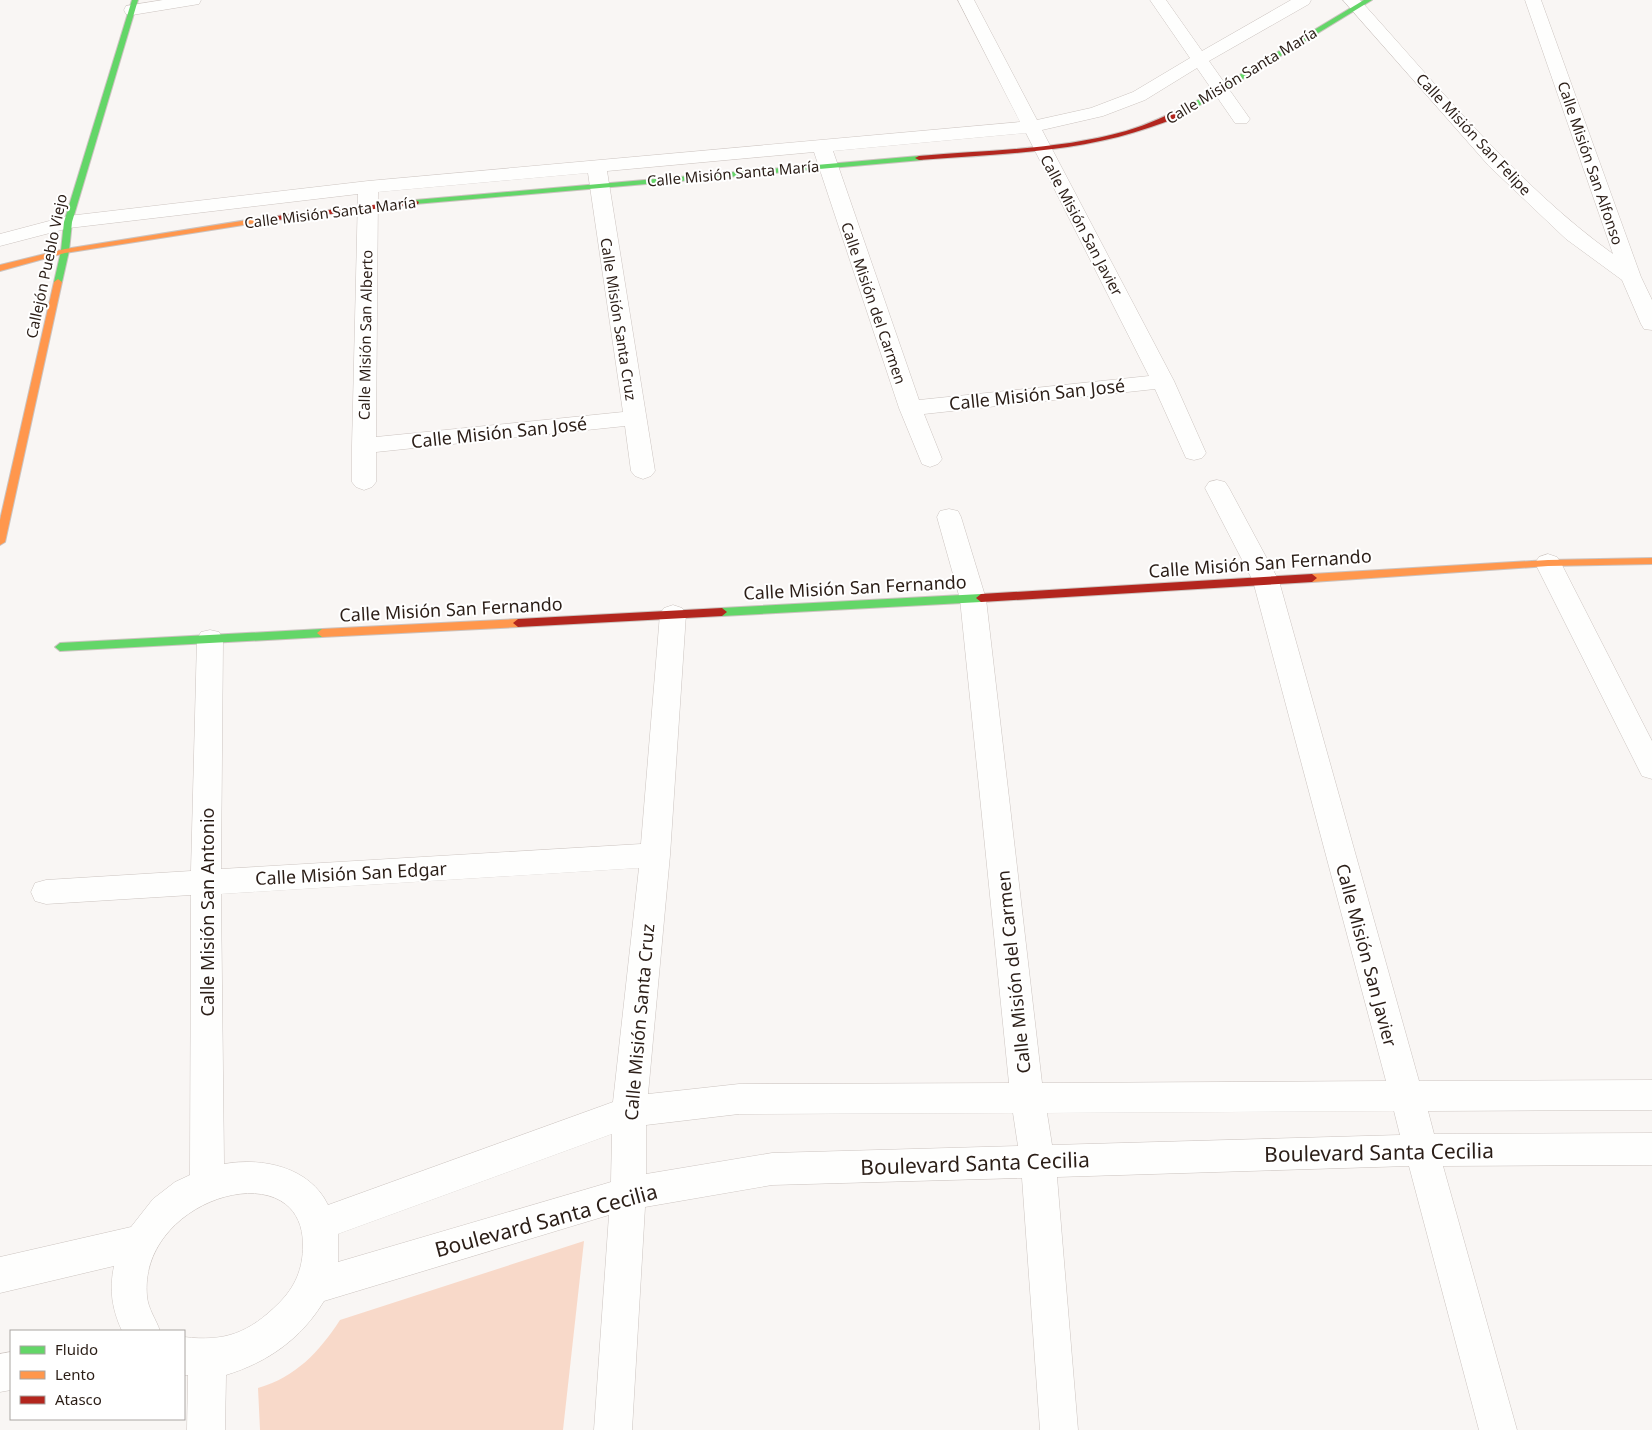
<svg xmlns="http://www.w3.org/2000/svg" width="1652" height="1430" font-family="'Noto Sans',sans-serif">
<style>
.green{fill:#f8d9c9}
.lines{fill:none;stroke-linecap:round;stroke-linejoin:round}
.street-casing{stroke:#ccc4c0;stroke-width:1}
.fast-casing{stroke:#ccc4c0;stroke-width:2}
.slow-casing{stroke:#ccc4c0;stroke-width:2}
.jam-casing{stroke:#ccc4c0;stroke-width:2}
.street{fill:#fefefd;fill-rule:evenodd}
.fast{fill:#63d668;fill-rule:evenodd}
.slow{fill:#ff974d;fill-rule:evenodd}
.jam{fill:#b3261e;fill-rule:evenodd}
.labels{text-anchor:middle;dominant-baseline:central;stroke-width:4;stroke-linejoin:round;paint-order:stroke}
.far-street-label{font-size:15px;fill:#2b1e17;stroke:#fff}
.street-label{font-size:18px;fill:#2b1e17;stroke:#fff}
.near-street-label{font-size:21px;fill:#2b1e17;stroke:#fff}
</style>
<rect width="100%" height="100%" fill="#f9f6f4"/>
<path class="green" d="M584,1241l-21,189h-303l-2,-42c38,-11 61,-36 82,-68z"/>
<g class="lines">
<g class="street-casing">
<g id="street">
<polygon points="163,0 201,0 199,4 193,5 132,15 126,14 124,10 126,6"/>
<path d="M958,0h16l63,120 54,-12 42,-16 57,-34 -40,-58h16l36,51 89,-51h20l-2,4 -100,57 41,58 -3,4h-12l-38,-55 -52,32 -42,16 -61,14 132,251 32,72 -4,5 -8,2 -8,-2 -31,-69 -231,25 18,45 -4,5 -8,3 -8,-3 -23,-56 -85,-256 -207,19 48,300 -4,5 -8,3 -8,-3 -4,-5 -6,-45 -249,26v30l-4,5 -8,3 -8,-3 -4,-5v-36l6,-252 -289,34 -69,18v-12l68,-18 300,-35 652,-59zM1026,133l123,243 -230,24 -86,-249zM588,173l35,239 -247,25 2,-245z"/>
<path d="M1343,0h17c80,88 156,184 253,254l-88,-254h16l100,277 11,23v30l-8,-1 -3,-5 -19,-44 -56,-41 -77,-73z"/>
<path d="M1217,480l8,2 4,6 50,93 140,500 233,-1v30l-224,1 6,23 218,-1v32l-209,1 74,264h-38l-70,-264 -352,11 21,253h-38l-18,-252 -250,7 -127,22 -13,223h-38l15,-215 -285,86c-23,38 -56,61 -98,74l-1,55h-38l1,-55h-4v-38c41,5 65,-4 95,-34 16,-16 24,-34 24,-58 0,-95 -165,-48 -156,51 1,13 9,23 13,35h-38c-10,-22 -13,-41 -8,-65l-114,27v-36l131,-30 22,-28 22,-17 15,-7 1,-280 -145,9 -11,-3 -4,-9 4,-9 11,-3 145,-9 6,-232 4,-7 9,-2 9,2 4,7 -2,230 420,-25 19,-230 4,-6 9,-3 9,3 4,6 -16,241 -22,239 91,-10 270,-1 -49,-484 -23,-82 3,-6 9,-2 9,2 3,6 25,82 56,484 344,-2 -133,-500 -48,-93 4,-6zM639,868l-26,234 -285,103c-18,-38 -66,-48 -104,-41l-3,-270zM1394,1111l6,24 -348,10 -5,-32zM1013,1113l5,33 -246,7 -126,21v-49l93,-11zM612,1134l-1,48 -273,80v-28z"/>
<polygon points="1548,554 1557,557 1561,563 1652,741 1652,779 1642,776 1638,768 1535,563 1539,557"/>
<polygon points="11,1352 11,1390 0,1392 0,1354"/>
</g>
</g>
<g class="fast-casing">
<g id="fast">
<polygon points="132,0 138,0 72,222 69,251 62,282 58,285 55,284 54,282 61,251 64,222"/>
<polygon points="1364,0 1372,0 1195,108 1188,106"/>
<polygon points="919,156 923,158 922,160 415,204 411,202 415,200"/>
<polygon points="981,594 986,598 981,602 722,616 717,612 722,608"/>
<polygon points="322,629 327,633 322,637 60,651 55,647 60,643"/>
</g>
</g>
<g class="slow-casing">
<g id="slow">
<polygon points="260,218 264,220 263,222 65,253 0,271 0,265 65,249"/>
<polygon points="58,279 62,282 5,542 0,545 0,520 54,282"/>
<polygon points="1652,558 1652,564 1548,566 1312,582 1307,578 1312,574 1548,560"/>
<polygon points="518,619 523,623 518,627 322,637 317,633 322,629"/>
</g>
</g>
<g class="jam-casing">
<g id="jam">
<path d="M1189,104l7,2c-12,10 -30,16 -45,21 -74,26 -154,27 -232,33l-4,-2 4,-2c69,-6 140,-6 207,-25 23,-7 43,-16 63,-27z"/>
<polygon points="415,200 419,202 418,204 260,222 256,220 260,218"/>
<polygon points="1312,574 1317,578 1312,582 981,602 976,598 981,594"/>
<polygon points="722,608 727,612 722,616 518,627 513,623 518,619"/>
</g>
</g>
<use href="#street" class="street"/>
<use href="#fast" class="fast"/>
<use href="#slow" class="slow"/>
<use href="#jam" class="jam"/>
</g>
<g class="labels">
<g class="far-street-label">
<text transform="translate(1241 75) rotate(-31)">Calle Misión Santa María</text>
<text transform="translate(1474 134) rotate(47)">Calle Misión San Felipe</text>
<text transform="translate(1591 163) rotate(71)">Calle Misión San Alfonso</text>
<text transform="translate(733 173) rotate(-5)">Calle Misión Santa María</text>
<text transform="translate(330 212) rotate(-7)">Calle Misión Santa María</text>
<text transform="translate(1082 225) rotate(62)">Calle Misión San Javier</text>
<text transform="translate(46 266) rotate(-78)">Callejón Pueblo Viejo</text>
<text transform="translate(874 303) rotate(71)">Calle Misión del Carmen</text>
<text transform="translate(619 319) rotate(81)">Calle Misión Santa Cruz</text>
<text transform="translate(365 335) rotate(-89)">Calle Misión San Alberto</text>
</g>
<g class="street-label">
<text transform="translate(1037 394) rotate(-6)">Calle Misión San José</text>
<text transform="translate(499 432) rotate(-6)">Calle Misión San José</text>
<text transform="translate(1260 563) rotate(-4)">Calle Misión San Fernando</text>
<text transform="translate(855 587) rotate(-3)">Calle Misión San Fernando</text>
<text transform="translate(451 609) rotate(-3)">Calle Misión San Fernando</text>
<text transform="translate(351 873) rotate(-3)">Calle Misión San Edgar</text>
<text transform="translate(207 912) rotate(-90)">Calle Misión San Antonio</text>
<text transform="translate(1367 955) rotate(75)">Calle Misión San Javier</text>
<text transform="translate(1013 972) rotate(-96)">Calle Misión del Carmen</text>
<text transform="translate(639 1022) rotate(-85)">Calle Misión Santa Cruz</text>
</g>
<g class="near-street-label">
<text transform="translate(1379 1152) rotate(-1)">Boulevard Santa Cecilia</text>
<text transform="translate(975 1163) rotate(-2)">Boulevard Santa Cecilia</text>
<text transform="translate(546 1220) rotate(-15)">Boulevard Santa Cecilia</text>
</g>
</g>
<rect x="10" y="1330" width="175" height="90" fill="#ffffff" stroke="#aaa5a2"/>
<rect x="20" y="1346" width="25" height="8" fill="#63d668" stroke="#aaa5a2"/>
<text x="55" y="1355" font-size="15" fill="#2b1e17">Fluido</text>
<rect x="20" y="1371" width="25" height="8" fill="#ff974d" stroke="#aaa5a2"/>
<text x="55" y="1380" font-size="15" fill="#2b1e17">Lento</text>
<rect x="20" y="1396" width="25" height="8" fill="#b3261e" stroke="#aaa5a2"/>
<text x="55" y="1405" font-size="15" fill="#2b1e17">Atasco</text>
</svg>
